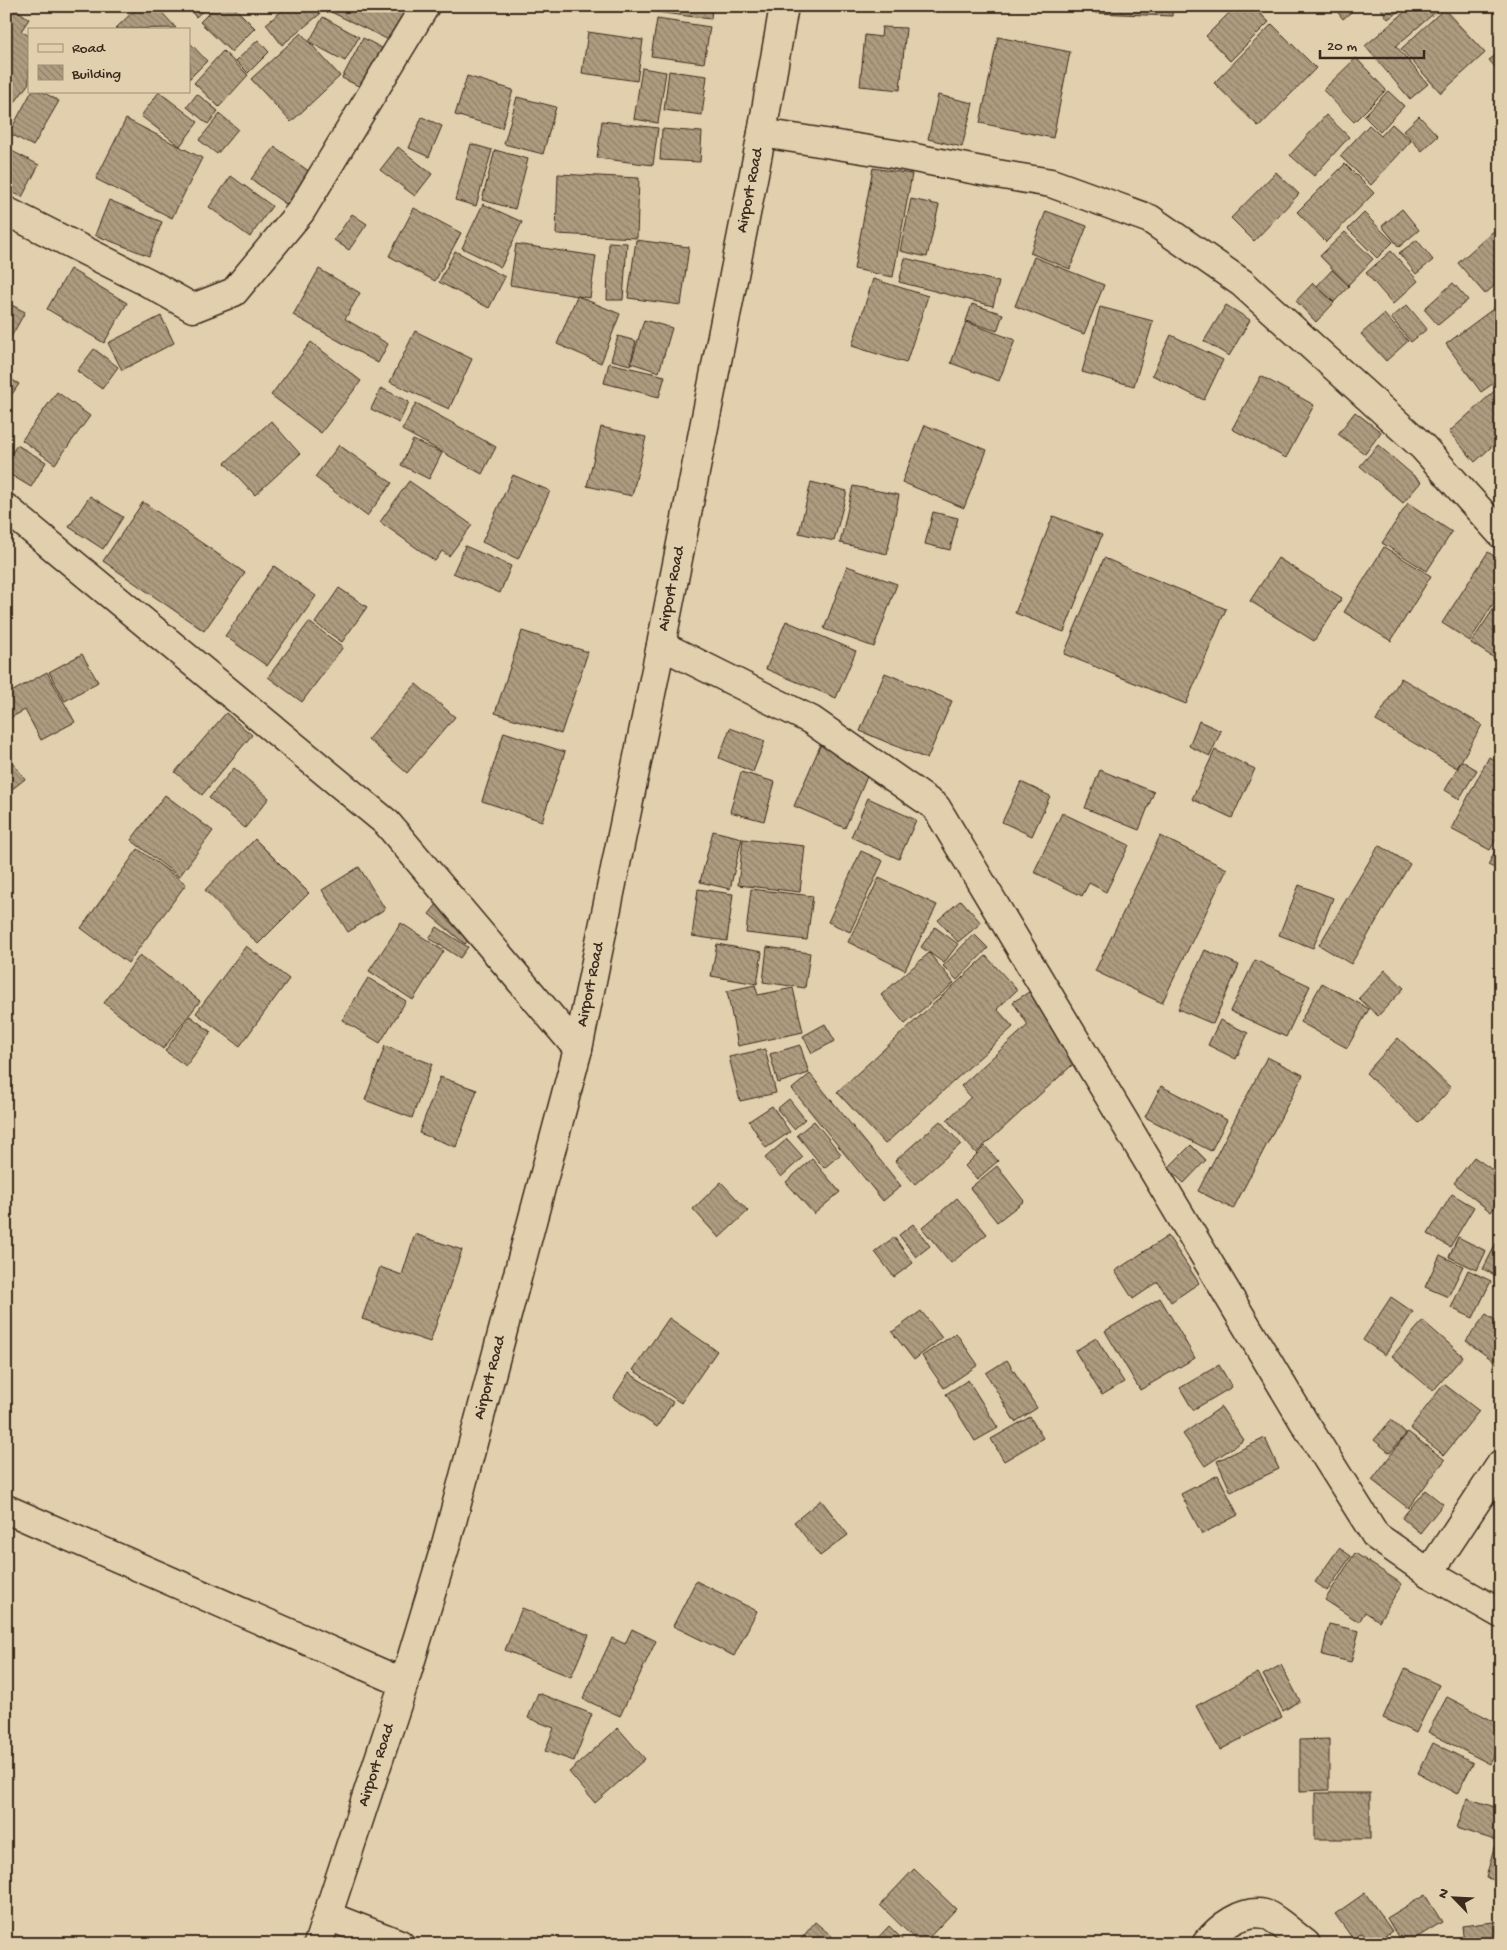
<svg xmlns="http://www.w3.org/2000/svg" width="1507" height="1950" font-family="'Gochi Hand',sans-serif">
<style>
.building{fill:url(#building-back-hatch);stroke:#3b2a1e}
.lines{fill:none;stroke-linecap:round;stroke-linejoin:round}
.minor-casing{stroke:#3b2a1e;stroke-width:31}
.major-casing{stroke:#3b2a1e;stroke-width:31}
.minor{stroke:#e2cfad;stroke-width:28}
.major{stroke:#e2cfad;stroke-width:28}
.labels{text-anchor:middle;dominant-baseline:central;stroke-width:4;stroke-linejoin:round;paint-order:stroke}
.street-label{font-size:16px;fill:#3b2a1e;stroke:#e2cfad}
</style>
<defs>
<pattern id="building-back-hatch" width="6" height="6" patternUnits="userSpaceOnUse" patternTransform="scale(1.25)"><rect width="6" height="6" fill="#af9c80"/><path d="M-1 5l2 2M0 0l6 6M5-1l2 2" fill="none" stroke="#907f68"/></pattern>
</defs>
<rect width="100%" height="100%" fill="#e2cfad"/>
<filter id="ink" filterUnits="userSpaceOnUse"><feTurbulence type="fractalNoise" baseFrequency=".02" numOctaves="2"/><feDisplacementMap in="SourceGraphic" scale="10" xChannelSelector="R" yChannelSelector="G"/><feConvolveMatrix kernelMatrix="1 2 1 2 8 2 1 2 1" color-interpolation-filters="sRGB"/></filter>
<g filter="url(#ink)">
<g class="building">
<polygon points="6,6 12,6 29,19 21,31 29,36 29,83 13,105 6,100"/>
<polygon points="139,6 156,6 176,28 115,29"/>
<polygon points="186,6 208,6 196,17"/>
<polygon points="216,6 233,6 255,28 231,52 200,22"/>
<polygon points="288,6 314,6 320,14 282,45 266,24"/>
<polygon points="326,6 410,6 393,42 325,9"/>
<polygon points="640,6 712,6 711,19 639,10"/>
<polygon points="1095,6 1173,6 1172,16 1095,13"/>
<polygon points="1236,6 1267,6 1260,13 1269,22 1230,61 1206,36"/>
<polygon points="1333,6 1358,6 1343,19"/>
<polygon points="1379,6 1405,6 1388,19"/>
<polygon points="1412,6 1437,6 1439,9 1396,46 1428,84 1410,99 1365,46"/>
<polygon points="1444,9 1485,53 1441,93 1401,49"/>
<polygon points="323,17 359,37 345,61 309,42"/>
<polygon points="657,19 710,27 704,63 651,56"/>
<polygon points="1272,24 1316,68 1259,127 1214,83"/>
<polygon points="882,27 906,28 900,90 860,86 865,35 881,37"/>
<polygon points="588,32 643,40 637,81 582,73"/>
<polygon points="301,33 340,76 291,122 251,79"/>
<polygon points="998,37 1070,52 1053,138 980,123"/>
<polygon points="363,38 393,54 373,93 342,78"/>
<polygon points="258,40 269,52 248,73 236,61"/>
<polygon points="189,42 207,61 189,79"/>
<polygon points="223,51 248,75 219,107 194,83"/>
<polygon points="1501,51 1501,74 1489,60"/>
<polygon points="1356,58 1386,90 1354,122 1323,90"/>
<polygon points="642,68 666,72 658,123 634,119"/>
<polygon points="669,71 707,76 702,115 664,110"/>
<polygon points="467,76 513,90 502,128 455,115"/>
<polygon points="32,91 41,91 59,101 33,146 9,133"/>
<polygon points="1388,91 1404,106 1380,132 1364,116"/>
<polygon points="159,92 198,122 180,146 141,116"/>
<polygon points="197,94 218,111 208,124 187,107"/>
<polygon points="938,95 973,103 962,147 928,139"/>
<polygon points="517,97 556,107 543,154 504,144"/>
<polygon points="220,114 238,129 217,154 199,140"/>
<polygon points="1326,115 1349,137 1314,176 1290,155"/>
<polygon points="1419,116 1438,136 1422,151 1403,131"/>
<polygon points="422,117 442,126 429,157 409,148"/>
<polygon points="126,119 202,158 172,218 96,179"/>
<polygon points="602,121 658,128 653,165 597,158"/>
<polygon points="1392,124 1411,141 1371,185 1340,156 1369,125 1381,136"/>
<polygon points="662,129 702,132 700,162 660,160"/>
<polygon points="471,144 492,150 476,206 455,200"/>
<polygon points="275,147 317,177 294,210 251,179"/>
<polygon points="398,147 432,174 415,196 380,170"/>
<polygon points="6,148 39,165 22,197 6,189"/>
<polygon points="495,150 528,159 515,209 482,200"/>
<polygon points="1345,164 1374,193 1326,242 1297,212"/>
<polygon points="873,168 912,174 893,277 854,269"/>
<polygon points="1276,172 1299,194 1254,241 1231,218"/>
<polygon points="558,174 639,178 637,238 556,234"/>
<polygon points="231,176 272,206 250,237 209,207"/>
<polygon points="911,199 939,205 927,257 900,251"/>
<polygon points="109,200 162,222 149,256 95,235"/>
<polygon points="483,204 522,222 501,267 462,248"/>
<polygon points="414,208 461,233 435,281 389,256"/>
<polygon points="1402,209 1419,230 1399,247 1382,226"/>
<polygon points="1046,211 1087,226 1070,269 1030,253"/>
<polygon points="1364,213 1393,242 1377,258 1348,229"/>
<polygon points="352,214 367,224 349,250 334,240"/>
<polygon points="1497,228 1501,233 1501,280 1485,294 1458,263"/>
<polygon points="1345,232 1373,259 1348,285 1320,256"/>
<polygon points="636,240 689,247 681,305 628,298"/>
<polygon points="1417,240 1433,260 1416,274 1399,253"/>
<polygon points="609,242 627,243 623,300 607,300"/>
<polygon points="516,244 596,256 590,298 510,285"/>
<polygon points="455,251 505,277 489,308 439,282"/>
<polygon points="1391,251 1418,281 1393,304 1366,273"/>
<polygon points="1034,257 1104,285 1084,334 1015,306"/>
<polygon points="905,258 999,282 993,306 899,282"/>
<polygon points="70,269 127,303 104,343 47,309"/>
<polygon points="319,269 360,293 345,319 388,344 378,363 293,315"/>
<polygon points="1332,270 1349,286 1334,302 1317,286"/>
<polygon points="873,279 928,296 906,363 852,346"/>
<polygon points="1313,283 1334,303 1316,322 1296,301"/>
<polygon points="1453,283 1468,300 1438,325 1424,309"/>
<polygon points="577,296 620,314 601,363 557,344"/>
<polygon points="6,302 25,312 6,346"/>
<polygon points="972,304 1003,314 997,331 966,321"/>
<polygon points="1226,305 1250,320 1229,356 1204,341"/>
<polygon points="1407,305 1427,329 1411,342 1391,318"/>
<polygon points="1497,306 1501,310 1501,378 1481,392 1446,344"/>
<polygon points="1100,307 1153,321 1134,386 1082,372"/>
<polygon points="1384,314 1408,341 1386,361 1361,334"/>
<polygon points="161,316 174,343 122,370 108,343"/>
<polygon points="644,320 672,328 659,372 631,363"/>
<polygon points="966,322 1015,340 999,381 951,363"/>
<polygon points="415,331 472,359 449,409 390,382"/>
<polygon points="1171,335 1223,360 1204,400 1152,375"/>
<polygon points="618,336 636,341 630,365 611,360"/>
<polygon points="311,342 361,381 321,433 271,395"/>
<polygon points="94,349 118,367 102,389 77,371"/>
<polygon points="609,363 665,376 659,397 604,383"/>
<polygon points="6,376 19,384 6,403"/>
<polygon points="1261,376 1314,405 1286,458 1232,429"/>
<polygon points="1501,385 1501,438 1475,462 1449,432"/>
<polygon points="381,388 409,402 399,423 371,409"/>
<polygon points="57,392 90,416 55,464 22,440"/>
<polygon points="416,403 496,447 482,474 402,430"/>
<polygon points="1355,412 1381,432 1365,454 1338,434"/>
<polygon points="271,421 300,454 255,495 225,463"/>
<polygon points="925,425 987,450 964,508 902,482"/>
<polygon points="601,427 646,437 632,496 587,486"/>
<polygon points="413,440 442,453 429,479 401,465"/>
<polygon points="17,445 46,462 31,487 6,472 6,462"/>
<polygon points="339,445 392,483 367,516 315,477"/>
<polygon points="1378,445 1421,482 1403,503 1360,466"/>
<polygon points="513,475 550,491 518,559 482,542"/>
<polygon points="409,481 472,525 449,556 442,551 435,561 380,522"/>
<polygon points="811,482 847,491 834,541 799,533"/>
<polygon points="853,486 899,495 887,554 840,543"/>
<polygon points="90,496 123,517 103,549 69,527"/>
<polygon points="143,502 245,573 204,631 103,561"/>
<polygon points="1408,503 1452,532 1427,571 1382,543"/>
<polygon points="933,512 958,518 950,550 925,544"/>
<polygon points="1053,516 1102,535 1064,632 1015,613"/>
<polygon points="465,546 511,566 500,593 453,573"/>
<polygon points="1384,547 1431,576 1391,641 1344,612"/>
<polygon points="1488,552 1501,561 1501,598 1498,596 1470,641 1442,623"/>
<polygon points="1104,558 1226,609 1186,704 1064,654"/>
<polygon points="1278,558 1342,598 1314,641 1250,601"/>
<polygon points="274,566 316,596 267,666 225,636"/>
<polygon points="847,566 897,584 874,647 824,629"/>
<polygon points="339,588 367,607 342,642 315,623"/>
<polygon points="1500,599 1501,659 1499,661 1471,643"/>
<polygon points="786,621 856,651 836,698 766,669"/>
<polygon points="309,622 343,647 302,702 268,677"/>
<polygon points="522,631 588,652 561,734 495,713"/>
<polygon points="82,654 98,682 65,701 49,672"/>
<polygon points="47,672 75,722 41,740 25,710 8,719 6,715 6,695"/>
<polygon points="885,673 952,701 927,759 860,731"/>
<polygon points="1401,678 1482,725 1457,768 1376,721"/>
<polygon points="416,684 455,717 407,773 368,739"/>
<polygon points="226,713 252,735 202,795 175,772"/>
<polygon points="1199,721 1221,731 1210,756 1189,746"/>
<polygon points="730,728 765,741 753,772 719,758"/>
<polygon points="504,732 565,752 542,821 482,801"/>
<polygon points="821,744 872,765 845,828 794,806"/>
<polygon points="1215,750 1255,769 1232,818 1192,799"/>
<polygon points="6,754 25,779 6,794"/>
<polygon points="1489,757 1501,764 1501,831 1490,850 1451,829"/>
<polygon points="1462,761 1477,770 1459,799 1445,790"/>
<polygon points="234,768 269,798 245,828 209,798"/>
<polygon points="1100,770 1154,792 1139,830 1085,808"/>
<polygon points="741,772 775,782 764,821 730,812"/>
<polygon points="1021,782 1050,796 1032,836 1002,822"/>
<polygon points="165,795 213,831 179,877 131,840"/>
<polygon points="868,798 916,820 899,859 851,837"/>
<polygon points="1062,813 1129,845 1106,892 1089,883 1082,896 1034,872"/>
<polygon points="713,831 742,838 730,889 700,882"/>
<polygon points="1160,836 1227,869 1162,1003 1095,971"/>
<polygon points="255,839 309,893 258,944 205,890"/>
<polygon points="743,839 805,846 800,892 738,885"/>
<polygon points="1501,839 1501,871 1488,865"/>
<polygon points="1379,845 1410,864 1351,964 1319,945"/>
<polygon points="138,849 186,884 128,963 81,928"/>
<polygon points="861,851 883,861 850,932 828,922"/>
<polygon points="359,867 385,909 348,932 322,890"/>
<polygon points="879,878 937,905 905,970 848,942"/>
<polygon points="1299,885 1333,898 1313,948 1279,935"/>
<polygon points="698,889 733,894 727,941 692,936"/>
<polygon points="751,889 813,896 807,940 746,933"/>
<polygon points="442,898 478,929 465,944 429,914"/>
<polygon points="961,900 981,923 958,942 938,920"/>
<polygon points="401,923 444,951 413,1000 369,971"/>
<polygon points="437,927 468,947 460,958 429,938"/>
<polygon points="935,927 958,944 944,963 921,947"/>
<polygon points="974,934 988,948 957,980 943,966"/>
<polygon points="717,944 762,952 757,984 711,976"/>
<polygon points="246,946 289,979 240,1046 196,1013"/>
<polygon points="767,947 810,953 805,988 763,982"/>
<polygon points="1205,950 1239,965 1213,1024 1178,1009"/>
<polygon points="929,953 954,983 905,1024 881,995"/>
<polygon points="140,955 200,1001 163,1049 104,1003"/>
<polygon points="986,956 1017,990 997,1009 1013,1027 885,1144 837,1092"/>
<polygon points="1255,960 1310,986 1286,1037 1230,1011"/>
<polygon points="1385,970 1404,988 1378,1016 1359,998"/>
<polygon points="368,978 406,1001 380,1043 342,1020"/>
<polygon points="1322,983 1369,1009 1347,1048 1300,1022"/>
<polygon points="755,985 758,995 793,988 803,1032 738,1046 727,991"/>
<polygon points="1037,987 1082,1056 976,1153 947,1120 971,1097 961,1086 1028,1025 1013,1002"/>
<polygon points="190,1016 211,1032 186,1066 165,1051"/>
<polygon points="1220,1020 1248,1033 1236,1059 1208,1045"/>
<polygon points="825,1024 835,1041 812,1053 803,1036"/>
<polygon points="1398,1038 1451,1088 1419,1123 1366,1073"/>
<polygon points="800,1045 809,1073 778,1083 770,1054"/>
<polygon points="385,1046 432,1064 412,1118 365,1100"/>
<polygon points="765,1049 776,1093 740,1101 729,1057"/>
<polygon points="1267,1057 1303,1075 1233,1209 1198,1191"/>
<polygon points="810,1074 901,1186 883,1201 792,1089"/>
<polygon points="440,1077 477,1090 456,1147 419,1133"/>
<polygon points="1161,1086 1227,1120 1211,1151 1145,1117"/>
<polygon points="789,1099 805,1119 794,1129 777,1109"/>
<polygon points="772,1106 790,1132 766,1148 749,1121"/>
<polygon points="814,1121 841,1154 824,1168 797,1135"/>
<polygon points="940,1121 961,1144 915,1184 895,1161"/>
<polygon points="787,1139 803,1157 781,1177 765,1158"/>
<polygon points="1191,1145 1206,1160 1184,1183 1168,1168"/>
<polygon points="985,1146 998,1161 977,1179 965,1166"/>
<polygon points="1474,1157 1501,1176 1501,1200 1491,1212 1454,1183"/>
<polygon points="812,1159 840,1192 814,1214 786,1182"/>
<polygon points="997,1166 1024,1201 997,1222 970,1188"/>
<polygon points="721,1182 748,1211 719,1238 693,1209"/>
<polygon points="1452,1194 1474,1207 1450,1247 1428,1234"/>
<polygon points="957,1198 987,1234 951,1263 922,1228"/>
<polygon points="913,1224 930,1246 916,1257 899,1235"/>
<polygon points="415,1234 462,1250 430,1342 362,1319 380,1267 402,1275"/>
<polygon points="1501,1234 1501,1278 1483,1269"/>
<polygon points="1168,1236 1199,1283 1171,1302 1158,1282 1133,1299 1115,1271"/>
<polygon points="894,1237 913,1263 894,1277 875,1252"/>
<polygon points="1458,1237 1486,1251 1477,1270 1449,1257"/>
<polygon points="1440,1255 1463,1266 1448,1297 1425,1287"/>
<polygon points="1468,1270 1491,1281 1473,1318 1451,1308"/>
<polygon points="1391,1297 1413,1312 1385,1355 1363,1340"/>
<polygon points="1160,1298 1195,1358 1140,1390 1105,1331"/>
<polygon points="921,1311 942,1338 914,1360 892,1332"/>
<polygon points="1486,1314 1501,1324 1501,1366 1466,1341"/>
<polygon points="669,1318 717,1351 681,1403 633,1370"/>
<polygon points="1423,1321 1463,1356 1433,1391 1392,1356"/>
<polygon points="956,1333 978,1365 944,1388 922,1356"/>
<polygon points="1096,1338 1124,1382 1102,1395 1075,1351"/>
<polygon points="1007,1360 1037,1408 1015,1422 986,1373"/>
<polygon points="1219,1365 1232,1387 1193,1410 1180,1388"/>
<polygon points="629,1373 673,1402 657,1427 613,1398"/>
<polygon points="968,1380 998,1428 975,1441 946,1394"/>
<polygon points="1444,1384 1479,1411 1444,1455 1410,1428"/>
<polygon points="1221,1407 1244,1440 1205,1466 1183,1434"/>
<polygon points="1030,1417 1043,1438 1004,1461 991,1439"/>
<polygon points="1391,1420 1406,1434 1390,1453 1374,1440"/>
<polygon points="1408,1432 1445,1460 1408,1508 1372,1480"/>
<polygon points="1265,1438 1279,1469 1231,1492 1217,1461"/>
<polygon points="1218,1475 1238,1515 1202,1534 1181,1494"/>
<polygon points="1425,1490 1443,1504 1420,1533 1402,1518"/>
<polygon points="821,1500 848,1535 820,1556 794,1522"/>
<polygon points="1339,1548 1351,1556 1327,1591 1315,1582"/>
<polygon points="1355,1553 1402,1584 1379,1621 1365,1612 1359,1622 1325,1600"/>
<polygon points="696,1581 757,1611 734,1656 673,1626"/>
<polygon points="522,1608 589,1635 571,1677 505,1650"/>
<polygon points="1329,1624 1359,1631 1351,1662 1322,1655"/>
<polygon points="632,1629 656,1641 620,1716 583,1699 612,1638 625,1644"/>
<polygon points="1281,1665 1300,1701 1283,1711 1263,1675"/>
<polygon points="1405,1669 1439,1685 1416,1733 1383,1718"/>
<polygon points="1258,1673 1282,1717 1220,1750 1196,1706"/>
<polygon points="538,1693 592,1714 574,1761 545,1751 554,1728 528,1718"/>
<polygon points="1447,1697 1501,1725 1501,1743 1490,1764 1428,1732"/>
<polygon points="618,1728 645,1759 595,1803 569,1772"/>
<polygon points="1329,1739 1329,1790 1300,1791 1300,1740"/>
<polygon points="1433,1743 1473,1763 1457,1794 1418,1773"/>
<rect x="1315" y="1793" width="55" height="46"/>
<polygon points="1467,1798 1501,1809 1501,1842 1457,1828"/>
<polygon points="1494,1847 1501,1849 1501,1881 1486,1878"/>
<polygon points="914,1869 956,1909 923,1944 920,1944 880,1905"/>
<polygon points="1365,1893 1392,1931 1373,1944 1370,1944 1362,1933 1353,1939 1335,1914"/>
<polygon points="1425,1895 1442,1922 1406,1944 1402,1944 1387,1918"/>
<polygon points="1501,1921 1501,1944 1464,1944 1462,1926"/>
<polygon points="815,1922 841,1944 797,1944"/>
<polygon points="889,1926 907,1944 872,1944"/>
</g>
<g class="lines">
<g class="minor-casing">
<g id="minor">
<polyline points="762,133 894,154 997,174 1051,183 1150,219 1242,283 1422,446 1501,534"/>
<polyline points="6,211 147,282 193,308 234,292 301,211 425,6"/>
<polyline points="6,508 387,823 578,1049"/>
<polyline points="661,645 811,720 936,807 1304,1422 1376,1536 1429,1573 1501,1614"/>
<polyline points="6,1509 404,1683"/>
<polyline points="1429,1573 1501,1464"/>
<polyline points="328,1916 400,1944"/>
<path d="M1206,1944c13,-17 37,-35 59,-30 8,2 33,24 41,30"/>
</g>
</g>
<g class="major-casing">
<g id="major">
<path id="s1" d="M318,1944l86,-261 42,-139 132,-495 83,-404 101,-512 22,-127"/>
</g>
</g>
<use href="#minor" class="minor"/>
<use href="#major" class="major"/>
</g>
</g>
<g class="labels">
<g class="street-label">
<text stroke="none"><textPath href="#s1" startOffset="1808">Airport Road</textPath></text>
<text stroke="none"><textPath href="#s1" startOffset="1402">Airport Road</textPath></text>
<text stroke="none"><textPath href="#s1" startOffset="998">Airport Road</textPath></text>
<text stroke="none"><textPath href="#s1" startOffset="592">Airport Road</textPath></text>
<text stroke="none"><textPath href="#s1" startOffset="188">Airport Road</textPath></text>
</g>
</g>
<rect width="1507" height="1950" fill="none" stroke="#e2cfad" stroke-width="25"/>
<rect x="12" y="12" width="1482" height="1925" fill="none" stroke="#3b2a1e" stroke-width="2" filter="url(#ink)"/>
<rect x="28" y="28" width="162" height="65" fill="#e2cfad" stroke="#9f8d74"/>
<rect x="38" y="44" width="25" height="8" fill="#e2cfad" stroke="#9f8d74"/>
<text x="72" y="52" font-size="15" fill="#3b2a1e">Road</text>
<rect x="38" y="65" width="25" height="15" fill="url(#building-back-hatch)" stroke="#9f8d74"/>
<text x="72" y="78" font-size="15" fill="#3b2a1e">Building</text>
<g transform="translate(1454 1898) rotate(294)" stroke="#e2cfad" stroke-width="4" paint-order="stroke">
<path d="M0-4L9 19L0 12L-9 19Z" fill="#3b2a1e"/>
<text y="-8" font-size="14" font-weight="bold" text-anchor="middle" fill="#3b2a1e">N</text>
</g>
<path d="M1320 50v8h104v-8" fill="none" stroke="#3b2a1e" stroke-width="2.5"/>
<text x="1327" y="50" font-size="15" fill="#3b2a1e" stroke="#e2cfad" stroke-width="4" paint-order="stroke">20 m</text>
</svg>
